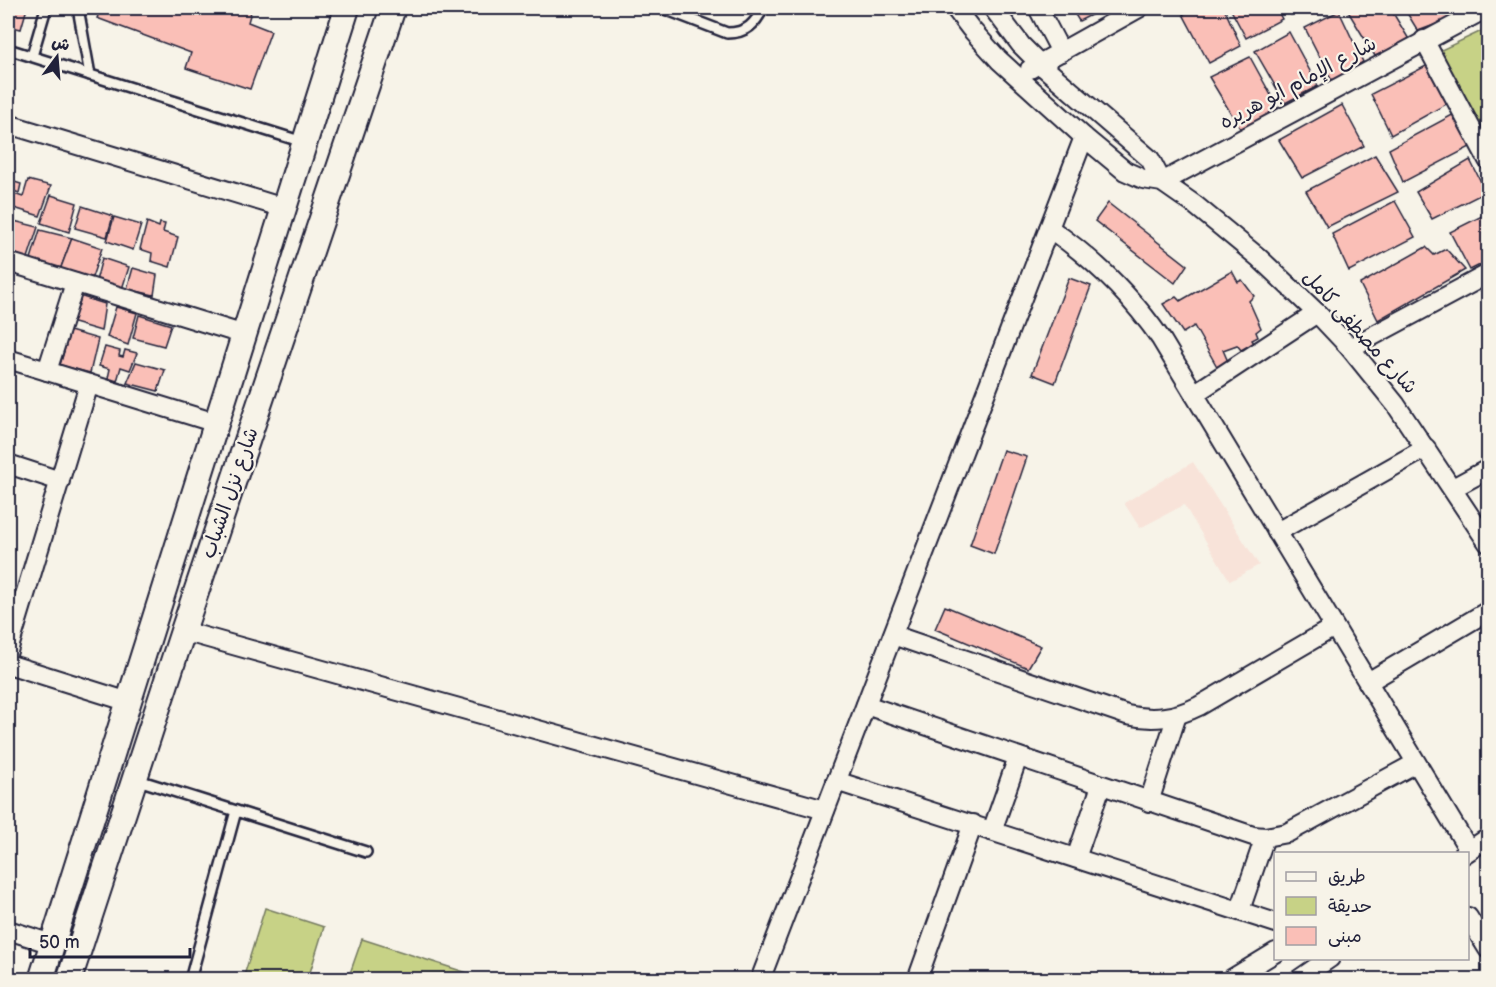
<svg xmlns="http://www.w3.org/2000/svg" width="1496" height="987" font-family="'Balsamiq Sans','Playpen Sans Arabic',sans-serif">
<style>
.built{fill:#f8e3d9}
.green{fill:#c7d286;stroke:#747a60;stroke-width:1.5}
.building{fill:#fabfb7;stroke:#22223b;stroke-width:1.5}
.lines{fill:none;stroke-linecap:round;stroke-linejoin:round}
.service-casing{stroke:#22223b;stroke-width:14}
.minor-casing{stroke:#22223b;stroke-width:22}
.tertiary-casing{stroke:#22223b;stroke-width:28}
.service{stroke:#f7f3e8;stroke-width:9}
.minor{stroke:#f7f3e8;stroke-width:18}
.tertiary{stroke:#f7f3e8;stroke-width:24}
.labels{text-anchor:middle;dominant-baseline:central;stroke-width:4.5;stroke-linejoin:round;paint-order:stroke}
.street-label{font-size:20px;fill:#22223b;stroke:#f7f3e8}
</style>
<rect width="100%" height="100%" fill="#f7f3e8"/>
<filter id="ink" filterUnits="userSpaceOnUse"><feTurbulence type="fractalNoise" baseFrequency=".0167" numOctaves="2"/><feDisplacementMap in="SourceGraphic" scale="12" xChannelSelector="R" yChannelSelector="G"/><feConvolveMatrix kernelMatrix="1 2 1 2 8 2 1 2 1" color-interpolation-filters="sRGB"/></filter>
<g filter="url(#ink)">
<polygon class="built" points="1193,462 1259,565 1230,581 1184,505 1140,528 1124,503"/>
<g class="green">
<polygon points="1488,28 1488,147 1439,51"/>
<polygon points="265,908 324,927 308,979 243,979"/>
<polygon points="362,939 486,979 348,979"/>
</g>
<g class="building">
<polygon points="8,8 27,8 21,29 8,26"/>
<polygon points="101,8 195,8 204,11 206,8 252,8 248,22 271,31 250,89 186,68 191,53 97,18"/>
<polygon points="1071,8 1105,8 1079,21"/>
<polygon points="1197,8 1224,8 1241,46 1209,63 1183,14"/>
<polygon points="1230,8 1276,8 1282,19 1246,38"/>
<polygon points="1287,8 1304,8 1291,15"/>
<polygon points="1346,8 1390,8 1410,41 1375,56"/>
<polygon points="1404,8 1446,8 1453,18 1418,31"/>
<polygon points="1339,11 1363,62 1332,81 1305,28"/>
<polygon points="1289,32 1318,86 1285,103 1255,51"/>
<polygon points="1250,57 1279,110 1241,130 1209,77"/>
<polygon points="1430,64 1450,102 1391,135 1371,94"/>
<polygon points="1342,105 1364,146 1302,178 1279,140"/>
<polygon points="1456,113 1472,146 1403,182 1389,149"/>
<polygon points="1375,155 1398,192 1327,227 1306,191"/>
<polygon points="1470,160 1486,192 1432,219 1416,192"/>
<polygon points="8,180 21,184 19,193 8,189"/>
<polygon points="28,180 51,186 40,216 14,208 11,217 8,216 8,192 23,197"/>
<polygon points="51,195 77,203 69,232 41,223"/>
<polygon points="1395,201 1415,237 1349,271 1332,234"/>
<polygon points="1108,203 1187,265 1175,283 1095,221"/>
<polygon points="82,206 113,216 107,237 75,228"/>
<polygon points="1488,213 1488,261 1470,270 1450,232"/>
<polygon points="114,217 141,225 133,250 107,241"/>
<polygon points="14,221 38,227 27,261 8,255 8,242"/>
<polygon points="147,222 159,227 160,223 165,224 163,232 178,237 170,267 151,261 152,253 140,249"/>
<polygon points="40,230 72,238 60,270 30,262"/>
<polygon points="72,238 102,248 91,280 60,270"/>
<polygon points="1426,247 1434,255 1446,249 1465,270 1378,320 1360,284"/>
<polygon points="102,258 129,267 122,289 96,281"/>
<polygon points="133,268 157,275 154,295 127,289"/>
<polygon points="1232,271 1238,282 1242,280 1254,296 1249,301 1261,328 1256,332 1258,337 1252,340 1254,343 1241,350 1237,345 1223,350 1229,364 1219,370 1194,326 1183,333 1163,304 1176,297 1180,301"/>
<polygon points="1069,278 1091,286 1055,383 1032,374"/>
<polygon points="76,295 105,304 101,331 67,321"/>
<polygon points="116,307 137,313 128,345 107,337"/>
<polygon points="139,315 171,325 164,346 133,338"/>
<polygon points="70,331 98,339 90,373 60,365"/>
<polygon points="105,347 120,351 119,356 123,357 125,350 137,353 130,370 121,367 117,381 108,378 110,369 99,366"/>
<polygon points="136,362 165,370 158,391 127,383"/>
<polygon points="1003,450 1027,457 994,554 970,545"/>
<polygon points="945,606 1041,646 1028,668 935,629"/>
</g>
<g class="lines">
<g class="service-casing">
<g id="service">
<polyline points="78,8 90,75"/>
<path d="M662,8l65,25c20,0 28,-9 36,-25"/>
<polyline points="8,49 303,142"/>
<polyline points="32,56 46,8"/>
<polyline points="135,779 366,852"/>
<polyline points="190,980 236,811"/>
</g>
</g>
<g class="minor-casing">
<g id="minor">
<polyline points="955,8 971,29 999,60 1084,137 1125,171 1143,179 1162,182 1195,205 1258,257 1317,313 1350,348 1396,405 1488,543"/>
<polyline points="993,8 1021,45 1040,64 1150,159 1162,182"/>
<polyline points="1038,8 1061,52"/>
<polyline points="1424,40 1488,160"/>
<polyline points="1030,69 1139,8"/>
<polyline points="8,124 284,208"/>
<polyline points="1162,182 1487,8"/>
<path d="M1049,228c45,31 81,66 112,111l308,511"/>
<polyline points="8,262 245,335"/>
<polyline points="1350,348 1488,274"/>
<polyline points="8,359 216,423"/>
<polyline points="47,371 75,283"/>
<polyline points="1194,394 1317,313"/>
<polyline points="8,464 60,481"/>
<polyline points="1453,488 1488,469"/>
<polyline points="1277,532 1426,448"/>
<polyline points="183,631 825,810"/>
<path d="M893,635l234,80c26,6 48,3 72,-9l135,-79"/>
<polyline points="8,651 89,384"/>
<polyline points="8,664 129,702"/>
<polyline points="1368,682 1488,611"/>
<polyline points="866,705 1253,836 1265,837 1287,833 1416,763"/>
<polyline points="836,781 1276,923"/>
<polyline points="1149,802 1177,715"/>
<polyline points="992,831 1018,757"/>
<polyline points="1464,854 1488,838"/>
<polyline points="1076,858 1101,786"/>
<polyline points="1240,910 1265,837"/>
<polyline points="1468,917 1488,949"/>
<polyline points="8,930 52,944"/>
<polyline points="760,980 1084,137"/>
<polyline points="917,980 973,824"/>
<polyline points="1230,980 1276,952"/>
<polyline points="1298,980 1330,958"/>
</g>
</g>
<g class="tertiary-casing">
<g id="tertiary">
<polyline points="41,980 347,8"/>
<polyline points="69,980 183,631 393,8"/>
</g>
</g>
<use href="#service" class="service"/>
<use href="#minor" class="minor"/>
<use href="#tertiary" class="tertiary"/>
</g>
</g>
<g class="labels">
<g class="street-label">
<text transform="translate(1298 83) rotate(-28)">شارع الإمام ابو هريره</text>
<text transform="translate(1360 332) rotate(48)">شارع مصطفى كامل</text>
<text transform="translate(230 493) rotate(-71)">شارع نزل الشباب</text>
</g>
</g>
<rect width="1496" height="987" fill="none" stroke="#f7f3e8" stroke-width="30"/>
<rect x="15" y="15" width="1466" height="957" fill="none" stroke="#22223b" stroke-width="2" filter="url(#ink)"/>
<rect x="1274" y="852" width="195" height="108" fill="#f7f3e8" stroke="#a29fa3" stroke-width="1.5"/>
<rect x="1286" y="872" width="30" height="9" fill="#f7f3e8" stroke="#a29fa3" stroke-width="1.5"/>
<text x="1328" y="882" font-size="18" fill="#22223b">طريق</text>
<rect x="1286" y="897" width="30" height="18" fill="#c7d286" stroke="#a29fa3" stroke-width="1.5"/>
<text x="1328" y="912" font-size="18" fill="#22223b">حديقة</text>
<rect x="1286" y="927" width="30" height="18" fill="#fabfb7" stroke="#a29fa3" stroke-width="1.5"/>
<text x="1328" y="942" font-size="18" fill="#22223b">مبنى</text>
<g transform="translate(57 57) rotate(16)" stroke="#f7f3e8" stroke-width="4.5" paint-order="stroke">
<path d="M0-4.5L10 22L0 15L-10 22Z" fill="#22223b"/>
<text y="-9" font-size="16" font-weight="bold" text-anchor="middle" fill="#22223b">ش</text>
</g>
<path d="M30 948v9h160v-9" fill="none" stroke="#22223b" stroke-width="3"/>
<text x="39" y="948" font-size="18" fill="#22223b" stroke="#f7f3e8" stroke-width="4.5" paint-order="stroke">50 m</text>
</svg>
